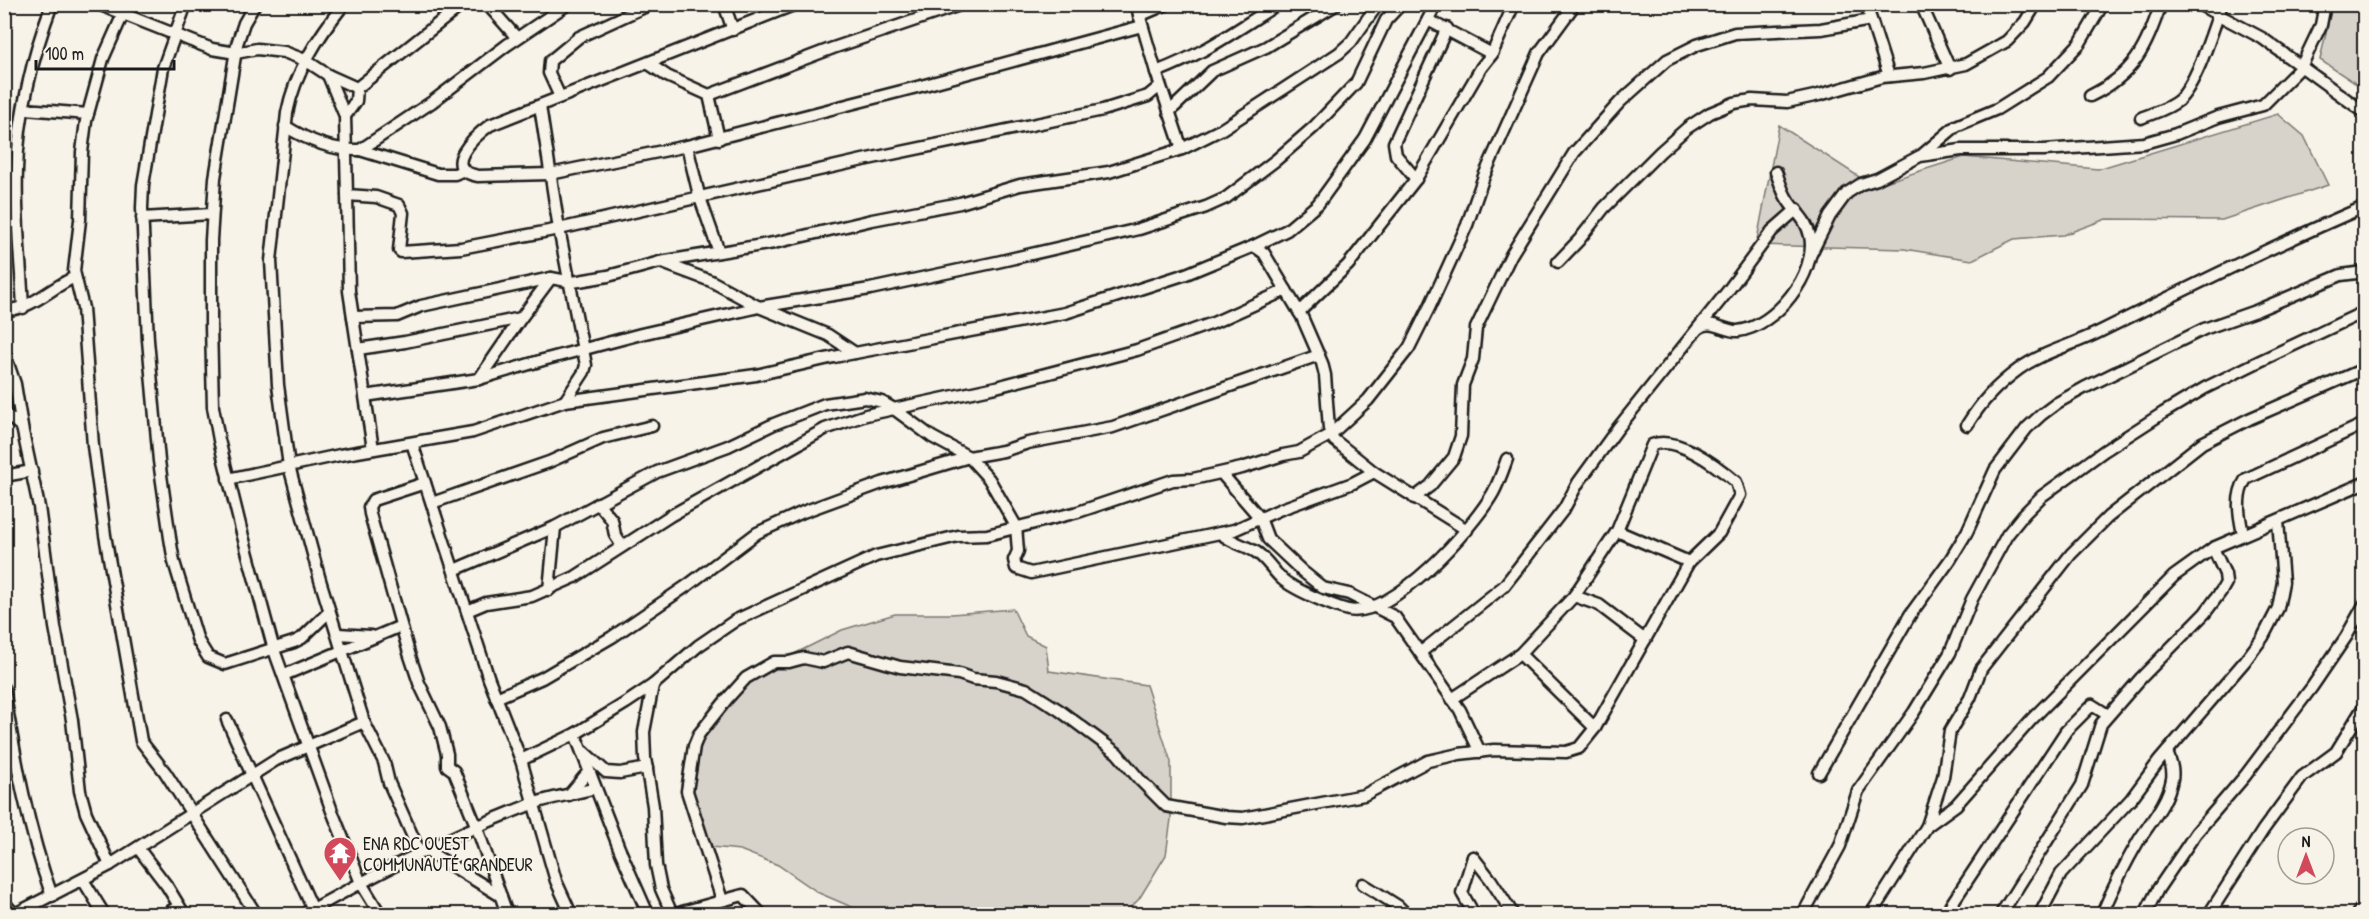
<svg xmlns="http://www.w3.org/2000/svg" width="2369" height="919" font-family="'Patrick Hand',sans-serif">
<style>
.green{fill:#d7d3cb;stroke:#7a7874;stroke-width:1.5}
.lines{fill:none;stroke-linecap:round;stroke-linejoin:round}
.street-casing{stroke:#1c1c1c;stroke-width:15}
.street{stroke:#f7f3e8;stroke-width:10}
.labels{text-anchor:middle;dominant-baseline:central;stroke-width:4.5;stroke-linejoin:round;paint-order:stroke}
.poi-label{font-size:18px;fill:#1c1c1c;stroke:#f7f3e8;text-anchor:start}
</style>
<rect width="100%" height="100%" fill="#f7f3e8"/>
<filter id="ink" filterUnits="userSpaceOnUse"><feTurbulence type="fractalNoise" baseFrequency=".0167" numOctaves="2"/><feDisplacementMap in="SourceGraphic" scale="12" xChannelSelector="R" yChannelSelector="G"/><feConvolveMatrix kernelMatrix="1 2 1 2 8 2 1 2 1" color-interpolation-filters="sRGB"/></filter>
<g filter="url(#ink)">
<g class="green">
<polygon points="2332,5 2364,5 2364,89 2320,60"/>
<polygon points="2278,114 2304,136 2328,185 2222,220 2106,219 2063,235 2014,239 1972,260 1904,249 1756,245 1779,125 1873,186 1964,157 2098,169"/>
<polygon points="1013,609 1026,636 1046,646 1049,671 1146,685 1171,762 1171,819 1166,855 1139,899 1124,914 868,914 819,893 778,865 740,850 712,847 689,783 704,724 724,703 776,663 842,630 895,614 952,614"/>
</g>
<g class="lines">
<g class="street-casing">
<g id="street">
<polyline points="98,4 212,49 236,53 257,49 284,52 305,60 328,75 357,88"/>
<polyline points="186,4 163,68 143,185 142,208 148,340 159,461 170,538 174,562 198,641 208,657 225,664 294,642 302,638 329,612"/>
<polyline points="255,4 244,23 237,44 215,178 211,240 211,325 213,407 219,440 241,529 274,650 332,811 361,883 380,914"/>
<path d="M344,4c-26,33 -49,68 -57,109l-16,148 7,124 11,81 31,114 44,142 20,40 5,21 31,70"/>
<polyline points="487,4 517,38"/>
<polyline points="724,4 733,30"/>
<path d="M796,4l-306,121c-15,11 -51,44 -12,51l72,-2 137,-28 234,-60 221,-60"/>
<polyline points="1136,4 1156,72 1182,149"/>
<polyline points="1866,4 1889,76"/>
<polyline points="1921,4 1950,69"/>
<polyline points="2198,4 2262,38 2364,112"/>
<polyline points="123,14 103,59 86,121 82,152 80,220 74,271 83,308 93,446 105,535 141,741 165,772 256,914"/>
<polyline points="1139,16 1167,4"/>
<polyline points="1428,20 1492,54"/>
<polyline points="649,64 667,76 709,95 833,48 963,4"/>
<path d="M1156,72c48,-18 79,-41 122,-68"/>
<polyline points="328,75 345,116 347,195 376,197 399,205 403,213 399,250 401,252 461,248 559,229 863,160 1103,110 1148,96 1160,86"/>
<polyline points="709,95 719,139"/>
<path d="M2090,96c45,-22 55,-47 71,-92"/>
<polyline points="560,97 549,73 550,61 579,37 651,4"/>
<polyline points="540,106 559,229 586,365 584,372 565,401"/>
<polyline points="25,109 88,114"/>
<polyline points="1169,112 1212,71 1266,47 1337,4"/>
<polyline points="345,116 356,101 357,88 463,4"/>
<path d="M2141,118c12,-5 28,-9 38,-18 18,-17 34,-71 43,-96"/>
<path d="M285,126c22,14 48,25 75,24l72,-48 75,-57 61,-41"/>
<polyline points="687,146 699,195 719,252"/>
<polyline points="360,150 438,174 455,174 464,170"/>
<polyline points="1923,154 1956,126 1997,109 2048,77 2080,43 2103,4"/>
<polyline points="1416,179 1396,155 1394,143 1447,28"/>
<polyline points="347,195 349,291 373,449"/>
<polyline points="142,218 212,214"/>
<polyline points="1254,246 1287,230 1318,204 1365,139 1436,4"/>
<polyline points="1810,256 1830,216 1847,193 1861,184 1877,179 1920,156 1961,150 2044,150 2144,143 2176,134 2218,117 2263,105 2301,67 2321,25 2325,4"/>
<polyline points="660,262 711,281 759,307 828,335 855,353"/>
<polyline points="1558,262 1579,240 1604,208 1660,152 1687,128 1710,113 1734,103 1752,100 1787,102 1819,95 1882,77 1924,73 1966,64 2007,41 2025,22 2036,4"/>
<path d="M23,308c-2,-46 -8,-92 -6,-138 1,-53 16,-116 35,-166"/>
<path d="M4,311c32,-4 44,-22 71,-34"/>
<polyline points="1299,312 1348,265 1416,179 1481,68 1492,54 1514,4"/>
<polyline points="353,317 397,316 421,306 551,278"/>
<path d="M1699,328c11,-10 26,4 39,3 37,-4 80,-58 72,-95 -4,-19 -16,-24 -24,-39 -4,-7 -7,-17 -10,-25"/>
<polyline points="358,349 405,342 521,318 551,278 573,282 608,276 660,262 774,243 872,220 960,203 1020,185 1109,172 1182,149 1222,129 1339,53 1351,42 1378,4"/>
<polyline points="4,352 15,384 22,427 39,507 55,627 72,720 80,791 86,813 110,865"/>
<polyline points="479,379 521,318"/>
<polyline points="365,396 479,379 543,360 641,334 759,307 870,289 997,262 1139,229 1206,207 1226,198 1276,160 1314,127 1356,83 1386,20 1401,4"/>
<polyline points="4,413 22,427"/>
<path d="M1967,425c15,-24 29,-39 52,-56 25,-18 55,-24 82,-38 87,-43 174,-86 263,-124"/>
<polyline points="412,443 489,679 521,760 556,881 571,914"/>
<polyline points="1222,474 1260,518 1268,539 1302,571 1323,588 1349,594 1395,617 1460,710 1480,752"/>
<polyline points="4,476 32,471"/>
<polyline points="228,479 340,455 473,432 565,401 756,375 834,357 1065,313 1186,274 1254,246 1264,253 1302,317 1322,363 1325,375 1329,429 1334,440 1374,472 1467,530"/>
<polyline points="425,483 373,500 369,507 370,514 409,653 419,683 440,727 447,754 447,766 454,771 477,828 507,914"/>
<polyline points="1414,498 1430,486 1454,457 1461,436 1463,385 1473,359 1476,328 1511,255 1574,153 1620,102 1667,60 1697,45 1735,33 1821,29 1871,20"/>
<polyline points="432,503 549,462 603,438 652,426"/>
<polyline points="598,503 612,520 615,535 622,546"/>
<polyline points="1617,531 1689,562"/>
<path d="M1220,533c14,11 23,11 36,19 10,6 17,19 26,27 11,10 50,27 66,31 44,9 125,-82 145,-117 6,-11 10,-23 14,-34"/>
<path d="M2243,534c-4,-19 -8,-38 3,-55l118,-55"/>
<polyline points="454,570 555,527 657,472 728,446 774,424 825,404 865,398 882,402 894,409 932,437 969,457 989,479 1016,526 1018,551 1014,560 1016,568 1031,573 1234,530 1281,509 1353,483 1374,472"/>
<polyline points="549,590 555,527"/>
<polyline points="1574,596 1599,605 1645,640"/>
<polyline points="467,611 486,603 532,596 575,577 670,516 825,429 866,415 996,387 1137,350 1213,323 1286,290"/>
<polyline points="338,634 371,636"/>
<polyline points="1421,652 1504,586 1564,509 1578,483 1618,428 1727,292 1772,231 1797,209"/>
<polyline points="1520,654 1595,728"/>
<polyline points="284,675 401,626"/>
<polyline points="653,685 644,732 645,758 653,806 656,865 661,889 672,914"/>
<path d="M4,689c11,70 24,140 48,207"/>
<polyline points="496,698 542,678 612,637 688,585 757,533 803,512 882,483 969,457 1003,451 1028,443 1113,427 1319,355"/>
<polyline points="227,720 315,914"/>
<polyline points="575,734 619,848 648,914"/>
<polyline points="584,752 606,772 620,773 647,768"/>
<polyline points="521,760 575,734 626,703 653,685 698,646 736,620 876,556 958,536 987,535 1078,512 1173,480 1193,479 1242,468 1283,455 1299,452 1330,435 1368,400 1409,348 1430,306 1467,225 1484,176 1539,53 1575,4"/>
<polyline points="1819,773 1910,615 1950,560 1967,532 1995,470 2027,428 2041,415 2057,403 2084,388 2204,329 2258,310 2341,275 2364,272"/>
<polyline points="569,795 589,771"/>
<polyline points="1927,826 1943,777 1950,731 1970,698 1981,669 2071,554 2108,517 2202,443 2249,419 2364,369"/>
<polyline points="138,848 167,886 184,914"/>
<polyline points="426,850 501,896"/>
<polyline points="1473,857 1491,880 1513,914"/>
<polyline points="1473,857 1462,893 1474,914"/>
<polyline points="83,880 104,914"/>
<polyline points="1363,884 1398,906 1406,914"/>
<path d="M722,900l-35,-109 7,-45 5,-12 28,-35 19,-21 28,-16h15l15,-4 19,4 25,-10 52,15 59,7 14,5 23,2 30,8 33,21 58,43 22,26 27,27 60,11 17,1 121,-23 64,-34 31,-7 35,-4 72,2 13,-4 16,-20 94,-166 30,-29 21,-38 -4,-13c-19,-16 -59,-47 -84,-37l-35,86 -43,65 -54,58 -68,45"/>
<polyline points="4,902 14,914"/>
<polyline points="682,912 743,895 761,914"/>
<polyline points="15,914 110,865 276,760 364,722"/>
<polyline points="166,914 179,906"/>
<path d="M304,914c74,-41 149,-80 228,-110 20,-7 43,-10 63,-16"/>
<polyline points="1306,914 1310,914"/>
<polyline points="1803,914 1840,846 1858,791 1914,712 1950,653 1972,599 2007,535 2024,514 2042,496 2104,451 2163,413 2205,388 2260,361 2364,312"/>
<polyline points="1871,914 1927,826 1956,805 2031,720 2174,576 2213,548 2364,483"/>
<polyline points="1945,914 2066,731 2092,705 2108,715"/>
<polyline points="2001,914 2082,785 2101,724 2141,678 2205,613 2222,590 2226,583 2225,574 2213,548"/>
<polyline points="2040,914 2061,874 2131,799 2159,761 2245,661 2263,637 2278,608 2283,582 2278,521"/>
<path d="M2102,914c11,-26 23,-50 37,-74 13,-20 29,-38 33,-61 2,-10 -2,-18 -5,-27"/>
<polyline points="2145,914 2158,889 2196,833 2245,776 2312,687 2346,637 2364,605"/>
<polyline points="2209,914 2263,830 2302,777 2336,752 2364,706"/>
<polyline points="2357,914 2364,905"/>
</g>
</g>
<use href="#street" class="street"/>
</g>
</g>
<defs>
<g id="temple-pin" transform="scale(1.725)"><path d="M0 17L-7.5 6A9.5 9.5 0 1 1 7.5 6Z" fill="#d1495b" stroke="#f7f3e8"/><path d="M0-6L5-2H3V0L6.5 2.5H4V6H1.5V3h-3V6H-4V2.5H-6.5L-3 0V-2H-5Z" fill="#fff"/></g>
</defs>
<g fill-rule="evenodd">
<use href="#temple-pin" x="340" y="853"/>
</g>
<g class="labels">
<g class="poi-label">
<text x="363" y="843">ENA RDC OUEST<tspan x="363" dy="21">COMMUNAUTÉ GRANDEUR</tspan></text>
</g>
</g>
<rect width="2369" height="919" fill="none" stroke="#f7f3e8" stroke-width="24"/>
<rect x="12" y="12" width="2345" height="895" fill="none" stroke="#1c1c1c" stroke-width="2" filter="url(#ink)"/>
<g transform="translate(2306 856)"><circle r="28" fill="#f7f3e8" stroke="#9f9d96" stroke-width="1.5"/>
<path d="M0-4.5L10 22L0 15L-10 22Z" fill="#d1495b"/>
<text y="-9" font-size="16" font-weight="bold" text-anchor="middle" fill="#1c1c1c">N</text>
</g>
<path d="M36 60v9h138v-9" fill="none" stroke="#1c1c1c" stroke-width="3"/>
<text x="45" y="60" font-size="18" fill="#1c1c1c" stroke="#f7f3e8" stroke-width="4.5" paint-order="stroke">100 m</text>
</svg>
